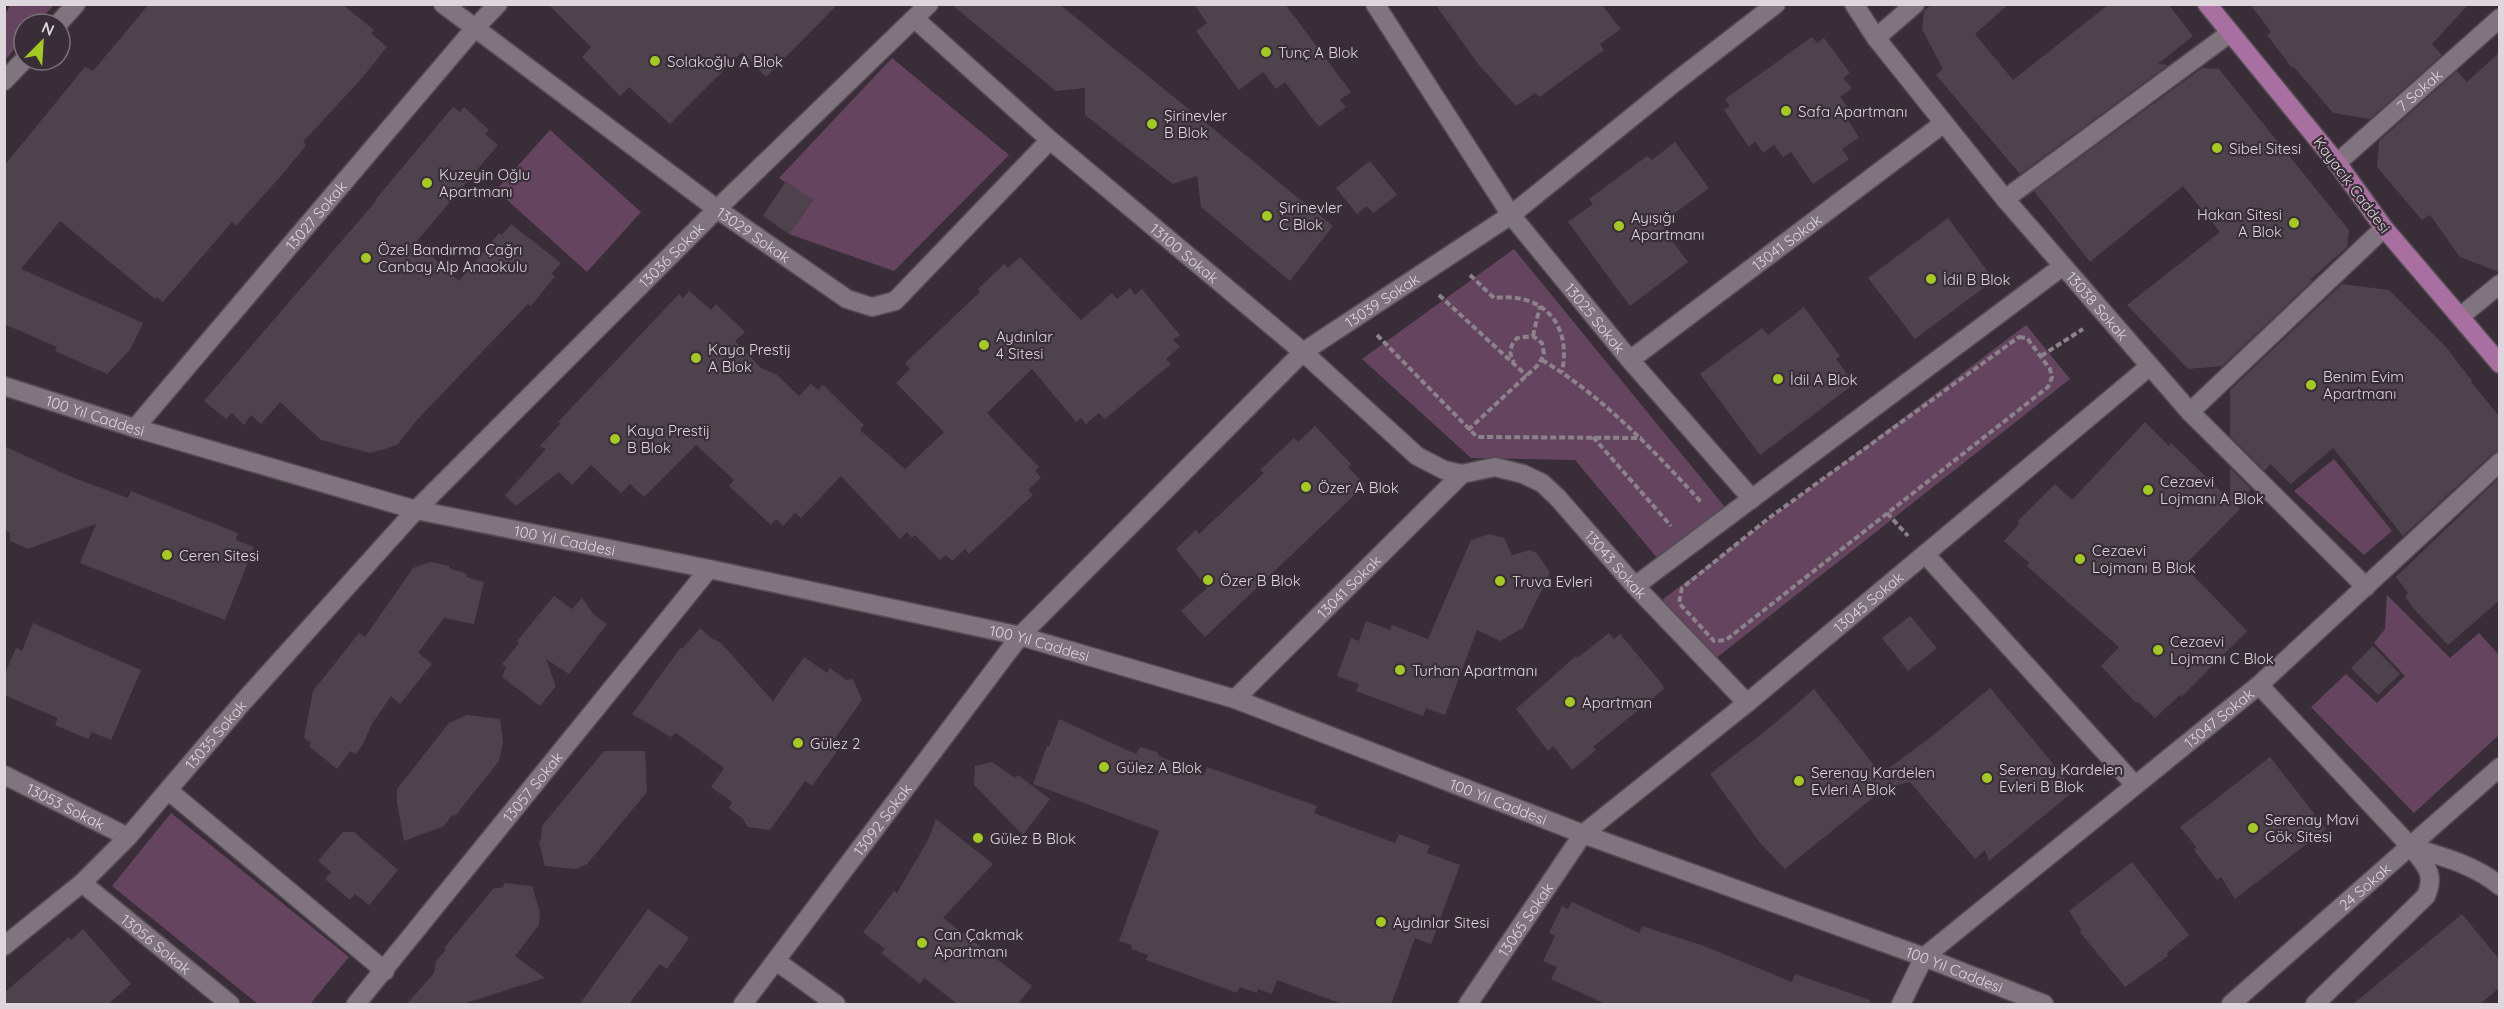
<svg xmlns="http://www.w3.org/2000/svg" width="2504" height="1009" font-family="Quicksand,sans-serif">
<style>
.green{fill:#654460}
.building{fill:#4e424c}
.lines{fill:none;stroke-linecap:round;stroke-linejoin:round}
.minor-casing{stroke:#554c53;stroke-width:21}
.major-casing{stroke:#554c53;stroke-width:21}
.path{stroke:#8b828a;stroke-width:4;stroke-dasharray:6 3;stroke-linecap:butt}
.minor{stroke:#80747e;stroke-width:18}
.major{stroke:#a870a0;stroke-width:18}
.poi-dot{fill:#a4c825;stroke:#392e37;stroke-width:2}
.labels{text-anchor:middle;dominant-baseline:central;stroke-width:4.5;stroke-linejoin:round;paint-order:stroke}
.poi-label{font-size:15px;fill:#ddd6dc;stroke:#392e37;text-anchor:start}
.street-label{font-size:15px;fill:#ddd6dc;stroke:#392e37}
</style>
<rect width="100%" height="100%" fill="#392e37"/>
<g class="green">
<polygon points="10,5 54,5 36,24 24,24 24,38 5,60 5,15"/>
<polygon points="892,58 1009,155 894,271 789,234 813,200 779,178"/>
<polygon points="550,130 641,212 587,272 496,190"/>
<polygon points="1514,249 1729,512 1658,559 1575,460 1471,458 1362,359"/>
<polygon points="2026,325 2070,379 1715,659 1662,600"/>
<polygon points="2334,459 2392,531 2364,555 2294,491"/>
<polygon points="2387,595 2450,658 2479,633 2499,655 2499,735 2414,813 2311,707 2346,674 2377,703 2405,676 2374,643 2385,629"/>
<polygon points="171,813 349,957 310,1004 258,1004 112,886"/>
</g>
<g class="building">
<polygon points="149,4 342,4 374,30 371,33 387,47 362,78 303,142 306,145 287,169 236,226 232,222 163,302 156,297 155,299 60,221 21,269 143,323 130,350 107,374 55,351 57,347 4,324 4,166 85,67 93,71"/>
<polygon points="548,4 838,4 766,77 742,52 670,124 629,87 620,96 582,57 591,47"/>
<polygon points="951,4 1059,4 1333,226 1290,281 1201,207 1197,176 1173,184 1085,115 1085,88 1056,91"/>
<polygon points="1194,4 1285,4 1351,92 1340,100 1346,107 1319,127 1285,82 1276,89 1263,72 1239,90 1196,31 1207,23"/>
<polygon points="1435,4 1601,4 1621,29 1600,44 1604,50 1560,82 1540,97 1535,93 1516,106 1479,65"/>
<polygon points="1932,4 2009,4 1975,34 2013,80 2109,4 2168,4 2193,36 2158,64 2168,65 2020,174 1936,75 1943,69 1922,29 1924,11"/>
<polygon points="2250,4 2469,4 2432,44 2442,55 2370,119 2333,113 2294,67 2292,68 2267,35 2271,32"/>
<polygon points="1812,37 1817,43 1824,38 1850,73 1843,78 1852,88 1840,97 1850,110 1844,113 1859,138 1842,149 1849,159 1813,184 1791,152 1783,157 1774,145 1763,153 1755,141 1749,147 1724,110 1730,106 1725,99"/>
<polygon points="2499,53 2499,272 2460,257 2430,215 2422,220 2377,167 2379,141 2457,71 2467,82"/>
<polygon points="2202,68 2219,69 2349,230 2347,247 2310,280 2313,280 2222,366 2188,369 2127,305 2220,232 2183,186 2090,262 2034,191"/>
<polygon points="453,107 460,112 464,107 489,130 485,134 498,145 416,242 459,281 499,233 502,235 511,224 561,263 551,274 555,276 531,306 528,304 416,421 398,444 385,449 370,453 321,440 280,402 261,424 251,415 244,425 232,413 226,419 204,401 376,201 375,200"/>
<polygon points="1675,142 1709,188 1668,218 1671,223 1663,229 1688,262 1630,306 1568,222 1593,204 1589,199 1647,156 1652,160"/>
<polygon points="1370,161 1397,195 1373,213 1367,206 1357,214 1336,188"/>
<polygon points="786,181 813,200 789,234 763,216"/>
<polygon points="1948,218 1994,280 1915,339 1868,278"/>
<polygon points="1020,257 1081,320 1112,293 1117,299 1130,288 1135,295 1142,289 1180,335 1173,340 1180,347 1166,359 1171,364 1105,419 1099,413 1086,424 1081,418 1076,422 1032,369 987,413 1039,467 1035,471 1041,477 1028,490 1033,495 969,554 965,549 952,561 946,555 940,560 915,535 912,538 907,532 900,539 841,476 801,518 795,513 783,526 776,519 771,525 729,486 734,480 696,445 644,497 630,484 621,493 591,465 572,485 559,472 516,506 505,495 546,449 540,446 561,423 558,422 679,294 683,298 689,291 711,310 716,304 745,332 735,341 761,368 776,374 799,396 811,384 818,390 823,385 864,425 860,430 905,469 944,432 896,383 910,369 905,363 980,292 978,289 1004,264 1008,268"/>
<polygon points="2342,284 2389,290 2446,347 2472,381 2471,382 2499,416 2499,451 2492,454 2403,536 2333,448 2291,484 2270,464 2265,471 2230,436 2230,390"/>
<polygon points="1804,307 1840,356 1836,359 1854,384 1760,455 1700,374 1762,328 1768,335"/>
<polygon points="2145,422 2169,446 2171,443 2230,500 2230,468 2251,489 2238,507 2240,509 2184,566 2247,631 2181,697 2180,695 2155,718 2138,702 2136,703 2101,666 2119,647 2027,566 2029,563 2004,541 2019,524 2018,521 2055,484 2072,500"/>
<polygon points="1315,426 1351,464 1348,467 1365,485 1205,637 1181,611 1207,588 1176,549 1196,530 1199,534 1264,473 1260,470 1294,438 1298,442"/>
<polygon points="4,446 69,476 128,498 131,491 238,533 236,540 254,547 225,620 80,563 96,524 28,549 10,541 10,533 4,530"/>
<polygon points="2499,478 2499,601 2448,645 2413,608 2405,596 2408,593 2396,577"/>
<polygon points="1489,534 1504,538 1512,555 1530,550 1537,553 1550,573 1523,628 1500,641 1477,630 1445,715 1426,708 1423,716 1356,691 1359,684 1337,676 1351,638 1359,641 1366,621 1390,630 1392,625 1428,639 1471,540"/>
<polygon points="431,562 449,566 449,568 467,574 466,577 484,582 474,624 444,618 418,653 432,664 400,704 391,696 372,724 363,744 356,754 350,751 337,769 309,746 311,743 304,738 313,691 359,633 365,637 413,568"/>
<polygon points="554,596 572,609 582,598 594,615 607,624 569,674 546,659 556,686 540,706 502,677 506,667 502,664 519,643 517,641"/>
<polygon points="1910,616 1937,648 1908,671 1882,638"/>
<polygon points="33,623 141,670 111,740 92,732 88,739 55,725 58,718 4,695 4,676 16,648 22,651"/>
<polygon points="700,628 711,638 721,643 773,701 804,657 827,673 830,668 846,680 853,679 862,700 831,744 838,750 812,786 805,781 770,830 748,827 743,819 729,808 732,802 711,787 724,768 676,733 671,737 632,714 681,647 682,649"/>
<polygon points="1609,633 1614,639 1620,634 1663,685 1664,689 1593,747 1596,750 1572,770 1553,746 1548,751 1516,709 1576,656 1577,658"/>
<polygon points="2373,646 2400,674 2378,695 2351,668"/>
<polygon points="1990,688 2075,790 1989,861 1985,850 1975,859 1910,782 1885,788 1785,869 1760,843 1710,774 1774,724 1814,689 1881,774 1931,737"/>
<polygon points="467,715 500,719 503,742 499,761 455,816 452,815 444,826 404,841 397,803 397,789 449,723"/>
<polygon points="1059,719 1136,754 1140,747 1157,752 1159,756 1204,775 1207,767 1317,806 1314,813 1395,843 1399,834 1430,846 1427,853 1460,865 1431,944 1415,938 1391,1005 1345,1005 1277,980 1272,994 1258,989 1257,993 1240,987 1237,993 1146,960 1148,955 1131,949 1132,945 1119,941 1159,831 1033,784 1047,746 1049,747"/>
<polygon points="604,751 645,751 647,792 587,864 577,869 545,866 539,842 541,839 542,826"/>
<polygon points="2270,757 2326,829 2235,899 2221,877 2217,880 2194,850 2196,847 2180,827"/>
<polygon points="992,762 1015,778 1018,775 1050,799 1023,835 974,785 975,766"/>
<polygon points="936,819 993,864 943,918 1032,986 1017,1005 959,1005 924,978 920,984 881,953 885,949 863,932 894,891 897,893 928,840"/>
<polygon points="343,832 354,832 398,870 369,905 355,894 350,900 325,879 331,872 318,861"/>
<polygon points="2132,862 2189,935 2167,953 2168,956 2125,987 2079,931 2082,931 2069,911"/>
<polygon points="504,883 532,886 540,912 539,925 515,956 545,978 459,1005 406,1005 434,973 436,961 446,950 444,948 493,889 503,887"/>
<polygon points="1572,902 1639,933 1642,926 1704,946 1792,982 1795,974 1870,1000 1869,1005 1608,1005 1551,979 1557,967 1543,961 1555,936 1549,933 1562,906 1568,909"/>
<polygon points="648,909 689,938 667,969 660,964 628,1005 579,1005"/>
<polygon points="2462,914 2499,959 2499,988 2479,1005 2352,1005"/>
<polygon points="83,929 131,984 107,1005 4,1005 4,993 69,937 71,940"/>
</g>
<g class="lines">
<g class="minor-casing">
<g id="minor">
<path id="s1" d="M443,4l274,205 130,90 25,8 23,-6 155,-161"/>
<path id="s2" d="M1375,4l136,211 119,145 122,139"/>
<path id="s3" d="M1854,4l22,34 129,161 185,213 176,175"/>
<path id="s4" d="M915,19l135,121 253,212 114,104 27,14 18,4 33,-7 28,7 19,9 15,14 78,89 112,117"/>
<polyline points="58,24 76,4"/>
<polyline points="1876,38 1915,4"/>
<polyline points="4,81 24,60"/>
<path id="s5" d="M2337,163l163,-145"/>
<polyline points="2005,199 2230,33"/>
<polyline points="2461,316 2500,284"/>
<path id="s6" d="M1630,360l314,-237"/>
<path id="s7" d="M4,386l131,42 281,82 293,59 311,67 215,63 348,135 341,123 120,47"/>
<polyline points="2190,412 2384,228"/>
<path id="s8" d="M135,428l339,-399 24,-25"/>
<polyline points="1925,554 2135,785"/>
<polyline points="1635,586 2063,266"/>
<path d="M2259,685l152,162c14,18 25,26 15,49l-111,108"/>
<path id="s9" d="M1235,699l227,-225"/>
<path id="s10" d="M4,775l124,62"/>
<polyline points="169,791 385,971"/>
<path d="M2411,847c30,9 64,18 89,39"/>
<path id="s11" d="M82,883l148,121"/>
<path id="s12" d="M4,946l78,-63 46,-46 115,-135 173,-192 301,-301 212,-205"/>
<polyline points="776,961 836,1004"/>
<path id="s13" d="M356,1004l353,-435"/>
<path id="s14" d="M743,1004l277,-368 283,-284 208,-137 163,-132 102,-79"/>
<path id="s15" d="M1468,1004l115,-170 164,-131 403,-337"/>
<path id="s16" d="M1901,1004l23,-47 335,-272 241,-223"/>
<path id="s17" d="M2231,1004l269,-237"/>
</g>
</g>
<g class="major-casing">
<polyline id="major" points="2207,4 2337,163 2384,228 2500,364"/>
</g>
<g class="path">
<path d="M1470,275l24,23c49,-6 78,26 68,74"/>
<polyline points="1439,295 1527,376"/>
<polyline points="1377,335 1477,437 1642,438"/>
<polyline points="1533,336 1540,306"/>
<polygon points="2019,337 2027,338 2050,369 2052,377 2048,387 1726,640 1714,641 1679,603 1682,588 1769,518"/>
<polyline points="2041,356 2083,329"/>
<path d="M1542,360c62,37 112,91 160,143"/>
<path d="M1468,430l71,-66 5,-10 -2,-11 -9,-7 -16,2c-7,8 -9,15 -3,24"/>
<polyline points="1593,437 1671,526"/>
<polyline points="1887,513 1908,536"/>
</g>
<use href="#minor" class="minor"/>
<use href="#major" class="major"/>
</g>
<g class="poi-dot">
<circle cx="1266" cy="52" r="6"/>
<circle cx="655" cy="61" r="6"/>
<circle cx="1786" cy="111" r="6"/>
<circle cx="1152" cy="124" r="6"/>
<circle cx="2217" cy="148" r="6"/>
<circle cx="427" cy="183" r="6"/>
<circle cx="1267" cy="216" r="6"/>
<circle cx="2294" cy="223" r="6"/>
<circle cx="1619" cy="226" r="6"/>
<circle cx="366" cy="258" r="6"/>
<circle cx="1931" cy="279" r="6"/>
<circle cx="984" cy="345" r="6"/>
<circle cx="696" cy="358" r="6"/>
<circle cx="1778" cy="379" r="6"/>
<circle cx="2311" cy="385" r="6"/>
<circle cx="615" cy="439" r="6"/>
<circle cx="1306" cy="487" r="6"/>
<circle cx="2148" cy="490" r="6"/>
<circle cx="167" cy="555" r="6"/>
<circle cx="2080" cy="559" r="6"/>
<circle cx="1208" cy="580" r="6"/>
<circle cx="1500" cy="581" r="6"/>
<circle cx="2158" cy="650" r="6"/>
<circle cx="1400" cy="670" r="6"/>
<circle cx="1570" cy="702" r="6"/>
<circle cx="798" cy="743" r="6"/>
<circle cx="1104" cy="767" r="6"/>
<circle cx="1987" cy="778" r="6"/>
<circle cx="1799" cy="781" r="6"/>
<circle cx="2253" cy="828" r="6"/>
<circle cx="978" cy="838" r="6"/>
<circle cx="1381" cy="922" r="6"/>
<circle cx="922" cy="943" r="6"/>
</g>
<g class="labels">
<g class="poi-label">
<text x="1278" y="52">Tunç A Blok</text>
<text x="667" y="61">Solakoğlu A Blok</text>
<text x="1798" y="111">Safa Apartmanı</text>
<text x="1164" y="115">Şirinevler<tspan x="1164" dy="17">B Blok</tspan></text>
<text x="2229" y="148">Sibel Sitesi</text>
<text x="439" y="174">Kuzeyin Oğlu<tspan x="439" dy="17">Apartmanı</tspan></text>
<text x="1279" y="207">Şirinevler<tspan x="1279" dy="17">C Blok</tspan></text>
<text x="2282" y="214" text-anchor="end">Hakan Sitesi<tspan x="2282" dy="17">A Blok</tspan></text>
<text x="1631" y="217">Ayışığı<tspan x="1631" dy="17">Apartmanı</tspan></text>
<text x="378" y="249">Özel Bandırma Çağrı<tspan x="378" dy="17">Canbay Alp Anaokulu</tspan></text>
<text x="1943" y="279">İdil B Blok</text>
<text x="996" y="336">Aydınlar<tspan x="996" dy="17">4 Sitesi</tspan></text>
<text x="708" y="349">Kaya Prestij<tspan x="708" dy="17">A Blok</tspan></text>
<text x="2323" y="376">Benim Evim<tspan x="2323" dy="17">Apartmanı</tspan></text>
<text x="1790" y="379">İdil A Blok</text>
<text x="627" y="430">Kaya Prestij<tspan x="627" dy="17">B Blok</tspan></text>
<text x="2160" y="481">Cezaevi<tspan x="2160" dy="17">Lojmanı A Blok</tspan></text>
<text x="1318" y="487">Özer A Blok</text>
<text x="2092" y="550">Cezaevi<tspan x="2092" dy="17">Lojmanı B Blok</tspan></text>
<text x="179" y="555">Ceren Sitesi</text>
<text x="1220" y="580">Özer B Blok</text>
<text x="1512" y="581">Truva Evleri</text>
<text x="2170" y="641">Cezaevi<tspan x="2170" dy="17">Lojmanı C Blok</tspan></text>
<text x="1412" y="670">Turhan Apartmanı</text>
<text x="1582" y="702">Apartman</text>
<text x="810" y="743">Gülez 2</text>
<text x="1116" y="767">Gülez A Blok</text>
<text x="1999" y="769">Serenay Kardelen<tspan x="1999" dy="17">Evleri B Blok</tspan></text>
<text x="1811" y="772">Serenay Kardelen<tspan x="1811" dy="17">Evleri A Blok</tspan></text>
<text x="2265" y="819">Serenay Mavi<tspan x="2265" dy="17">Gök Sitesi</tspan></text>
<text x="990" y="838">Gülez B Blok</text>
<text x="1393" y="922">Aydınlar Sitesi</text>
<text x="934" y="934">Can Çakmak<tspan x="934" dy="17">Apartmanı</tspan></text>
</g>
<g class="street-label">
<text stroke="none"><textPath href="#s5" startOffset="110">7 Sokak</textPath></text>
<text transform="translate(2352 185) rotate(53)">Kayacık Caddesi</text>
<text stroke="none"><textPath href="#s8" startOffset="279">13027 Sokak</textPath></text>
<text stroke="none"><textPath href="#s1" startOffset="387">13029 Sokak</textPath></text>
<text stroke="none"><textPath href="#s6" startOffset="196">13041 Sokak</textPath></text>
<text stroke="none"><textPath href="#s4" startOffset="357">13100 Sokak</textPath></text>
<text stroke="none"><textPath href="#s12" startOffset="962">13036 Sokak</textPath></text>
<text stroke="none"><textPath href="#s14" startOffset="956">13039 Sokak</textPath></text>
<text stroke="none"><textPath href="#s3" startOffset="388">13038 Sokak</textPath></text>
<text stroke="none"><textPath href="#s2" startOffset="384">13025 Sokak</textPath></text>
<text stroke="none"><textPath href="#s7" startOffset="96">100 Yıl Caddesi</textPath></text>
<text stroke="none"><textPath href="#s7" startOffset="582">100 Yıl Caddesi</textPath></text>
<text stroke="none"><textPath href="#s4" startOffset="908">13043 Sokak</textPath></text>
<text stroke="none"><textPath href="#s9" startOffset="160">13041 Sokak</textPath></text>
<text stroke="none"><textPath href="#s15" startOffset="573">13045 Sokak</textPath></text>
<text stroke="none"><textPath href="#s7" startOffset="1068">100 Yıl Caddesi</textPath></text>
<text stroke="none"><textPath href="#s16" startOffset="432">13047 Sokak</textPath></text>
<text stroke="none"><textPath href="#s12" startOffset="300">13035 Sokak</textPath></text>
<text stroke="none"><textPath href="#s13" startOffset="280">13057 Sokak</textPath></text>
<text stroke="none"><textPath href="#s7" startOffset="1554">100 Yıl Caddesi</textPath></text>
<text stroke="none"><textPath href="#s10" startOffset="69">13053 Sokak</textPath></text>
<text stroke="none"><textPath href="#s14" startOffset="231">13092 Sokak</textPath></text>
<text stroke="none"><textPath href="#s17" startOffset="178">24 Sokak</textPath></text>
<text stroke="none"><textPath href="#s15" startOffset="102">13065 Sokak</textPath></text>
<text stroke="none"><textPath href="#s11" startOffset="96">13056 Sokak</textPath></text>
<text stroke="none"><textPath href="#s7" startOffset="2040">100 Yıl Caddesi</textPath></text>
</g>
</g>
<rect width="2504" height="1009" fill="none" stroke="#ddd6dc" stroke-width="12"/>
<g transform="translate(42 42) rotate(24)"><circle r="28" fill="#392e37" stroke="#7b7179" stroke-width="1.5"/>
<path d="M0-4.5L10 22L0 15L-10 22Z" fill="#a4c825"/>
<text y="-9" font-size="16" font-weight="bold" text-anchor="middle" fill="#ddd6dc">N</text>
</g>
</svg>
